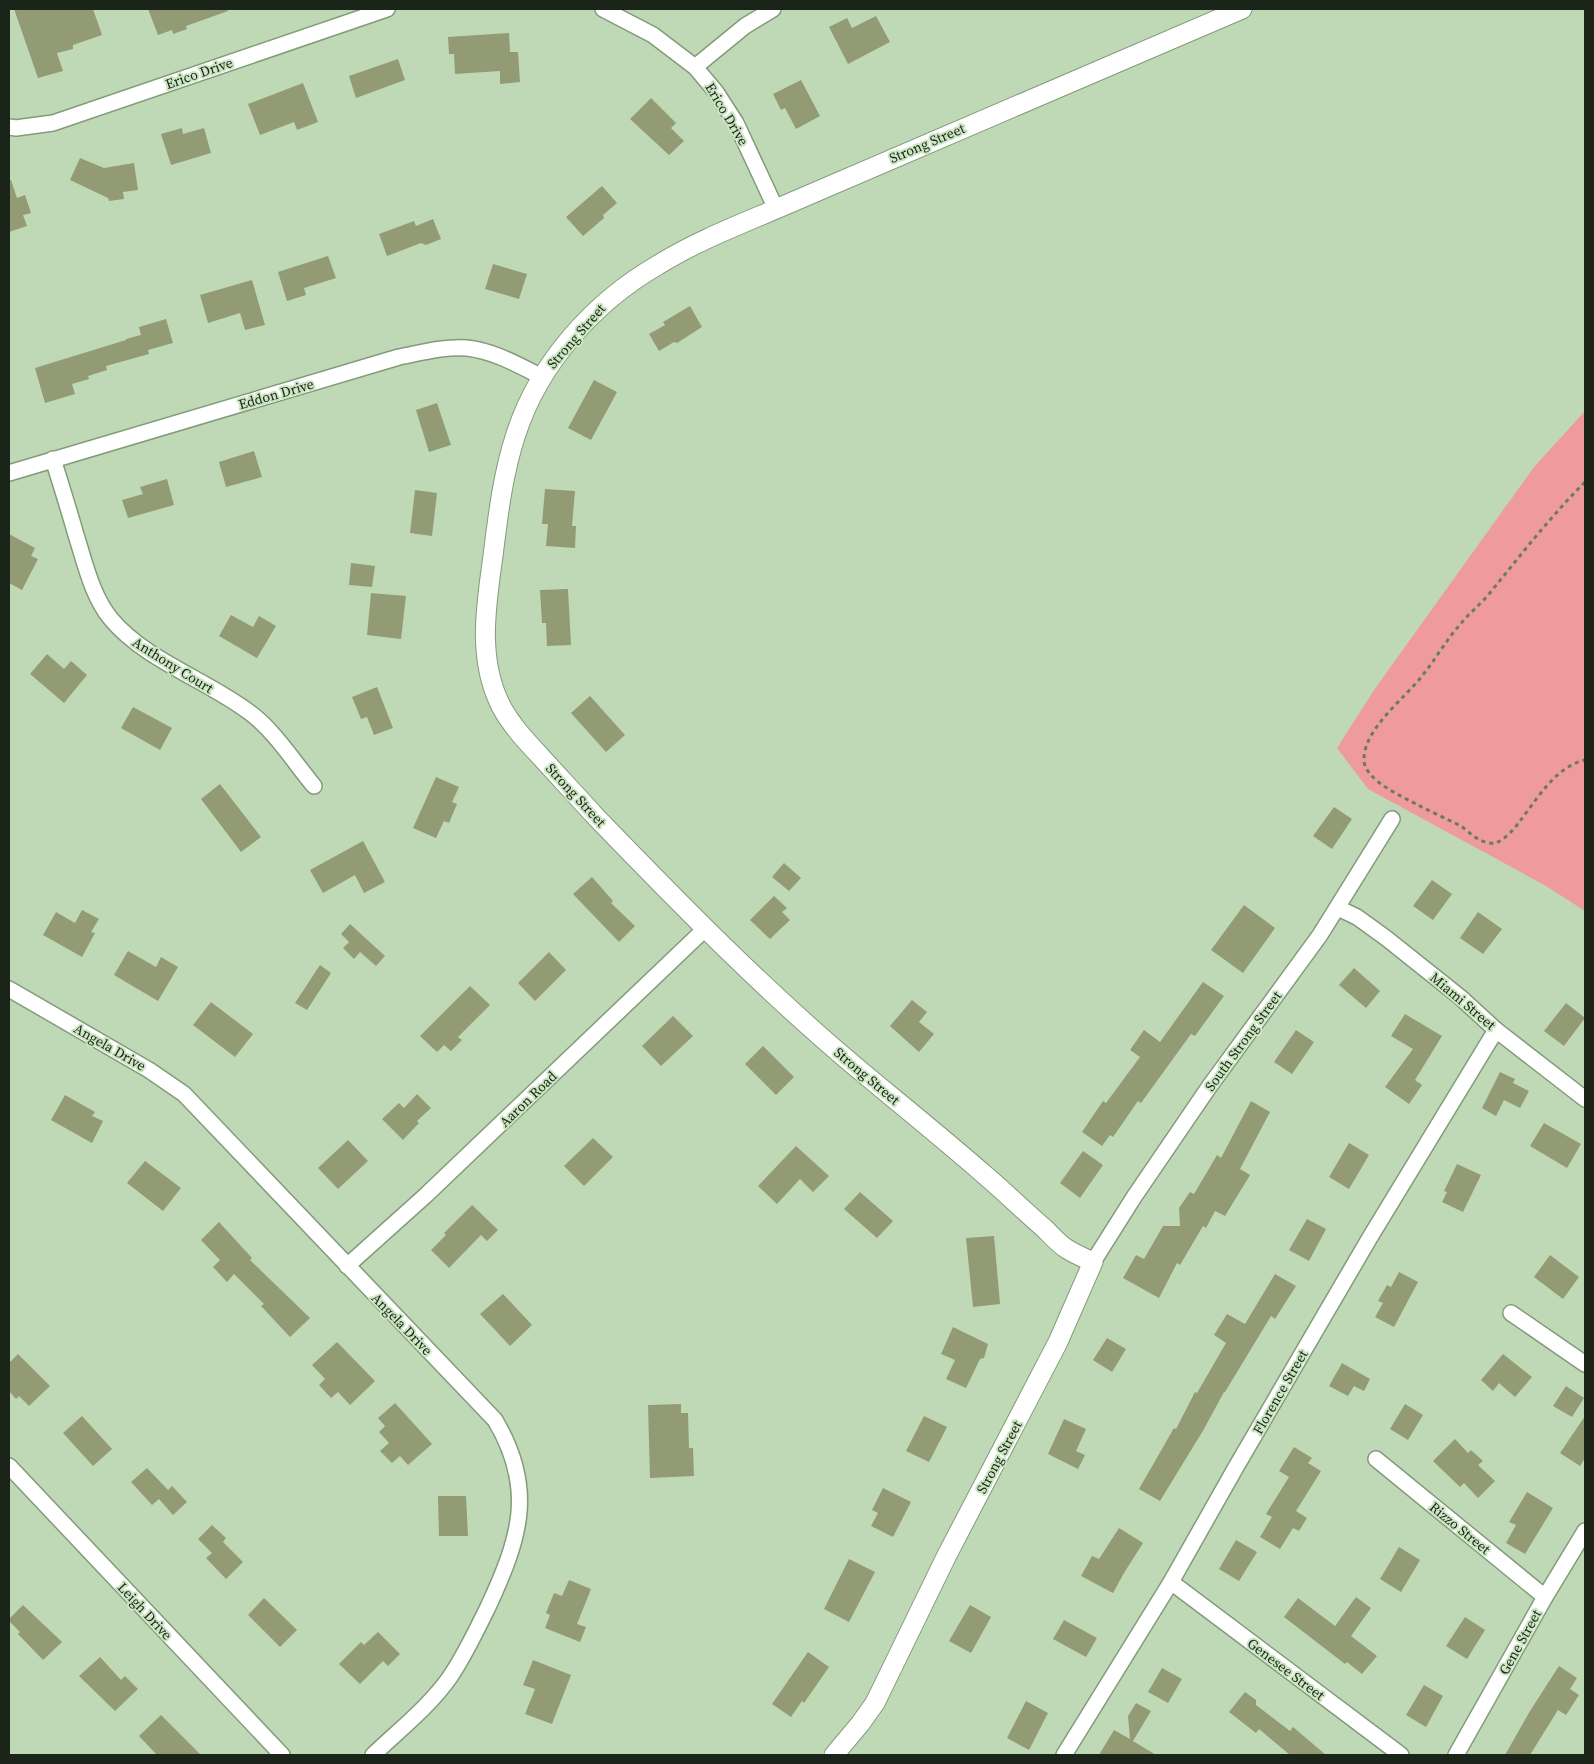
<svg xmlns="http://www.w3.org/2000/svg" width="1594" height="1764" font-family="'Source Serif 4',serif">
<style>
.green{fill:#ef9b9e}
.building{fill:#939b75}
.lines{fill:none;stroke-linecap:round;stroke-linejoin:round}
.minor-casing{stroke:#839b7a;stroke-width:18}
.tertiary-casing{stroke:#839b7a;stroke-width:21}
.path{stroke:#6a7b64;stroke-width:3;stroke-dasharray:4 4;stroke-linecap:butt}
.minor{stroke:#fff;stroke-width:15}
.tertiary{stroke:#fff;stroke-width:19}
.labels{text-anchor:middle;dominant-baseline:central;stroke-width:4;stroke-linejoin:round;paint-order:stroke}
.street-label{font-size:14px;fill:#1b2418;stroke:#cce6c3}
</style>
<rect width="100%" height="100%" fill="#bfd9b6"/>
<polygon class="green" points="1585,411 1585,911 1546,886 1368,789 1337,748 1374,690 1534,467"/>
<g class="building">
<polygon points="14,9 93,9 102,35 73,45 73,49 57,53 63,71 38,78"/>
<polygon points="148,9 227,9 228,11 186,26 187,29 173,34 172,30 158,35"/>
<polygon points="876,16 890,42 848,64 829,27 847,18 852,28"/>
<polygon points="509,33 510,52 518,52 520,82 500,84 500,71 455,74 454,54 449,54 448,37"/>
<polygon points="398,59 405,80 356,98 349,76"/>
<polygon points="801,80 820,116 796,129 785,108 781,110 773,94"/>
<polygon points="303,83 318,122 297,130 294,122 260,135 248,104"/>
<polygon points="651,98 676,123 671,128 684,141 669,155 630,119"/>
<polygon points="182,128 183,134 204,128 211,153 171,165 161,134"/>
<polygon points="80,158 104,168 134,163 138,190 123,192 124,199 109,201 108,198 70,180"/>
<polygon points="9,180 11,180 17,198 25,195 31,213 23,215 27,226 9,232"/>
<polygon points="602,186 617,203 603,215 604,218 583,236 566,217"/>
<polygon points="433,219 441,239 426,245 421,243 387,256 379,234 414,221 416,226"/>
<polygon points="328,256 336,278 304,288 306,295 287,301 278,272"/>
<polygon points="493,264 527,274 519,299 485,289"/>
<polygon points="252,280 265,325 245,330 240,313 208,323 200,295"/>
<polygon points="690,306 702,327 677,343 674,342 659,351 649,334 665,325 663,322"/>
<polygon points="166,319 173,343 148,350 149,354 106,366 107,370 88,376 89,379 72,384 75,394 45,403 35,368 126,340 126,339 141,335 139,327"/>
<polygon points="594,380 617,392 591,440 568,428"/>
<polygon points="437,403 451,445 429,452 416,410"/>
<polygon points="254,451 262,477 226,487 219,462"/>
<polygon points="167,479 174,505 128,518 122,500 143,494 140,487"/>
<polygon points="545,489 575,491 572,526 576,526 575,548 546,546 548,524 542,524"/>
<polygon points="415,490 437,493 432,536 410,533"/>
<polygon points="9,534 35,548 31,556 38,559 22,590 9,583"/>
<polygon points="351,563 375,566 372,587 349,585"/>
<polygon points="568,589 571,645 547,646 546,623 542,623 540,590"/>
<polygon points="371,593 406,596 401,639 367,635"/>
<polygon points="231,615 253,627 259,616 276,626 257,658 219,636"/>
<polygon points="47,654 64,669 71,661 87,675 64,703 30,674"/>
<polygon points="377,687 393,728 374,735 367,717 361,719 352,697"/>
<polygon points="590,696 625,735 606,752 571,713"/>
<polygon points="133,707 172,728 160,750 121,728"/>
<polygon points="436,777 459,787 452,802 457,804 449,823 444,821 436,838 413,828"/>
<polygon points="220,784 261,837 241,852 201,799"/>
<polygon points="1334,807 1352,819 1332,849 1313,836"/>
<polygon points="363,841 385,882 364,893 355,875 323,893 310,870"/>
<polygon points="784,863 801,878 789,891 772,877"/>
<polygon points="592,877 613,901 611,903 635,926 619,942 573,894"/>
<polygon points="1432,880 1452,894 1433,920 1413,906"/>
<polygon points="774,896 787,908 782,912 790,920 770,939 750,920"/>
<polygon points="1244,905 1275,928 1243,973 1211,950"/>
<polygon points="82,910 99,919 91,932 95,933 82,957 43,935 56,912 75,923"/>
<polygon points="1478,912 1502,929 1483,954 1460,938"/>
<polygon points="350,924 385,956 376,966 360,952 354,959 343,948 349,942 341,934"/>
<polygon points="128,951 156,967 161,957 178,967 158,1001 114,975"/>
<polygon points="549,952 566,970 535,1001 518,983"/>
<polygon points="320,965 331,973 307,1010 295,1003"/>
<polygon points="1354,968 1380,991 1366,1008 1339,985"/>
<polygon points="1203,982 1224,996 1195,1036 1191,1034 1141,1103 1138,1101 1113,1137 1110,1135 1102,1146 1082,1132 1103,1101 1106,1103 1140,1057 1130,1050 1144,1030 1160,1042"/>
<polygon points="470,986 490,1005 458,1037 462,1040 451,1051 444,1045 437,1052 420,1036"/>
<polygon points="912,1000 927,1012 919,1022 934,1034 919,1052 890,1026"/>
<polygon points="211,1002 253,1034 235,1057 193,1025"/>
<polygon points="1566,1003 1585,1018 1564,1046 1544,1031"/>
<polygon points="1405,1014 1442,1036 1415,1080 1422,1085 1409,1104 1385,1087 1413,1049 1391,1036"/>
<polygon points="673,1016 693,1036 661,1066 642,1046"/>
<polygon points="1296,1030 1314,1042 1292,1074 1274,1062"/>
<polygon points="763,1046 794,1077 776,1095 745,1064"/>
<polygon points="1500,1072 1515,1079 1513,1083 1529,1091 1520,1108 1504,1100 1496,1116 1482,1108"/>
<polygon points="417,1094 431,1108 417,1121 419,1123 403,1140 382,1119 399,1103 404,1108"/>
<polygon points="65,1095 95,1112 92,1116 103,1121 92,1143 51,1120"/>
<polygon points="1251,1101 1270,1112 1240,1169 1250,1175 1225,1216 1215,1211 1206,1228 1203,1226 1180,1265 1177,1263 1159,1298 1123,1278 1136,1255 1144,1259 1163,1226 1180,1226 1179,1208 1190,1192 1194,1194 1217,1155 1221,1158"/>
<polygon points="1544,1123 1581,1144 1567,1168 1530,1146"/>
<polygon points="593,1138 613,1157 584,1186 564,1166"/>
<polygon points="348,1140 368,1161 338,1189 318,1168"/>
<polygon points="1349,1143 1369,1155 1349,1189 1329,1177"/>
<polygon points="796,1146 829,1176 813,1192 800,1179 777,1204 758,1186"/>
<polygon points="1083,1151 1103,1165 1080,1198 1060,1183"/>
<polygon points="145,1161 181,1188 163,1211 127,1183"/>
<polygon points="1457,1164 1481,1175 1463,1212 1442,1202 1447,1192 1444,1191"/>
<polygon points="860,1192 893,1221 877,1238 844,1209"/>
<polygon points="472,1205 498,1230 487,1241 481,1235 449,1268 431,1250 446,1235 444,1233"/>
<polygon points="1307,1219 1326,1229 1309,1261 1289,1250"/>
<polygon points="219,1222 252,1258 250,1260 310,1318 290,1337 261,1306 264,1304 234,1274 227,1282 213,1267 220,1260 201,1240"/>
<polygon points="994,1236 1000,1304 973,1307 966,1238"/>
<polygon points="1550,1255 1579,1277 1563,1299 1534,1277"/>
<polygon points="1399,1272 1418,1282 1394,1327 1375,1317 1383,1303 1378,1301 1387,1285 1391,1287"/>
<polygon points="1275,1274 1296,1286 1275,1319 1271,1316 1225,1392 1224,1392 1204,1429 1160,1501 1139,1489 1174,1428 1176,1429 1195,1392 1197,1393 1226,1343 1214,1335 1227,1314 1245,1324"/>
<polygon points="503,1294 532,1325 510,1346 480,1314"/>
<polygon points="953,1327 988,1344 984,1358 980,1359 966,1388 946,1379 955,1360 941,1354"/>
<polygon points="1107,1338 1126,1349 1112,1372 1093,1360"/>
<polygon points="337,1342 375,1381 350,1405 338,1392 331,1398 319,1385 325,1379 312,1365"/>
<polygon points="18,1354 50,1386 29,1406 19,1396 16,1399 9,1391 9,1363"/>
<polygon points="1503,1354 1532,1377 1515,1397 1499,1383 1493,1391 1481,1380"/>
<polygon points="1342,1363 1370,1379 1364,1391 1354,1386 1348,1396 1329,1386"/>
<polygon points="1566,1386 1584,1398 1572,1417 1553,1406"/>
<polygon points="395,1403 432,1444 408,1465 400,1456 392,1463 380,1451 389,1443 379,1432 385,1426 378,1418"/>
<polygon points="681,1404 681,1413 688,1413 689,1448 693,1448 694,1476 650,1478 648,1405"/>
<polygon points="1405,1404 1423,1415 1408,1440 1390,1429"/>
<polygon points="82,1416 112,1449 93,1466 63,1433"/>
<polygon points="924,1416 947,1427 929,1462 906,1451"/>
<polygon points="1585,1416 1585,1458 1580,1466 1560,1453"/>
<polygon points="1064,1419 1086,1429 1076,1451 1085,1455 1078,1469 1048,1454"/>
<polygon points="1455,1439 1468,1453 1471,1450 1483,1461 1478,1465 1495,1481 1478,1498 1464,1483 1460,1487 1433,1461"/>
<polygon points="1294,1447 1312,1458 1308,1463 1321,1471 1296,1511 1307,1518 1299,1531 1293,1528 1280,1549 1260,1537 1272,1517 1266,1514 1289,1477 1279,1471"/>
<polygon points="147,1468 168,1490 172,1486 187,1502 173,1515 159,1499 152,1505 131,1482"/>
<polygon points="883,1488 911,1502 893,1537 871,1526 878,1513 872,1510"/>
<polygon points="1527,1492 1553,1508 1525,1554 1506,1543 1516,1525 1509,1522"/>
<polygon points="438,1496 466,1496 468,1536 439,1536"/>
<polygon points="212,1525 226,1538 223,1542 243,1562 226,1579 206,1558 212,1553 198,1539"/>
<polygon points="1119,1528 1143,1543 1124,1573 1113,1593 1081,1576 1092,1556 1099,1559"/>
<polygon points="1236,1540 1257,1552 1239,1581 1219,1569"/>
<polygon points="1399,1547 1420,1560 1401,1592 1380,1579"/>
<polygon points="849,1559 875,1572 849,1622 824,1609"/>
<polygon points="569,1580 591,1589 577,1624 586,1627 580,1642 545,1628 550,1615 546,1613 554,1593 562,1596"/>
<polygon points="1356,1597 1371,1608 1351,1636 1377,1656 1362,1674 1347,1662 1345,1664 1284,1617 1298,1598 1335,1626"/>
<polygon points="264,1598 297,1630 280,1647 248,1615"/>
<polygon points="23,1605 62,1642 43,1660 18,1634 20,1632 9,1621 9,1619"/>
<polygon points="970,1605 991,1617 971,1653 949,1641"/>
<polygon points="1465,1617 1485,1630 1467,1659 1446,1646"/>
<polygon points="1064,1620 1097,1638 1086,1657 1053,1639"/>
<polygon points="378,1632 400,1654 388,1666 383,1661 360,1684 339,1664 361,1642 364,1645"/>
<polygon points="808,1652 829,1667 804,1703 802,1701 791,1717 772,1704"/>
<polygon points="100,1657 121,1680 125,1676 138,1689 115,1711 79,1676"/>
<polygon points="533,1660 571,1675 552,1724 525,1714 535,1689 523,1685"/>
<polygon points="1559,1666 1577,1678 1570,1689 1579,1695 1566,1715 1558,1710 1530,1755 1505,1755 1530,1711"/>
<polygon points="1162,1668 1182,1679 1168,1703 1148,1692"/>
<polygon points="1424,1685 1443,1696 1426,1727 1406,1715"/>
<polygon points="1245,1692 1256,1700 1256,1705 1290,1731 1293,1727 1326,1755 1290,1755 1259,1729 1256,1733 1229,1712"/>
<polygon points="1026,1701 1048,1713 1029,1750 1007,1738"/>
<polygon points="1136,1703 1151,1711 1133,1741 1156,1755 1099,1755 1114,1730 1130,1739 1128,1716"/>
<polygon points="161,1715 201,1755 157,1755 139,1736"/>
</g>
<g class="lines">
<g class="minor-casing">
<g id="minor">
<polyline points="603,9 653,35 695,67 716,92 736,123 776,209"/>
<polyline points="695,67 745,26 773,9"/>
<polyline points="9,127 16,128 53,123 387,9"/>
<path d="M53,459c8,26 16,51 23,76 9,28 16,61 35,84 34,41 96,61 138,93 25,18 45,50 65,74"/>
<path d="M9,473l390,-116c21,-4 46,-11 68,-9 27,3 51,17 75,29"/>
<polyline points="1338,908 1357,917 1386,938 1460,997 1496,1030 1585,1099"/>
<path d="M9,989l140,81 35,24 311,326c41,69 25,118 -7,187 -12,24 -23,48 -38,70 -21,30 -51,53 -77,78"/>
<polyline points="1093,1262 1134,1197 1209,1087 1320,935 1392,819"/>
<polyline points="347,1266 425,1196 706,928"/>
<polyline points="1511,1313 1585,1364"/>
<polyline points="1376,1459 1545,1597"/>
<polyline points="9,1466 282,1755"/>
<polyline points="1171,1582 1401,1755"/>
<polyline points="1064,1755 1171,1582 1236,1467 1369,1239 1496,1030"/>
<polyline points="1456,1755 1545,1597 1585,1531"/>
</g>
</g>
<g class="tertiary-casing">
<path id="tertiary" d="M834,1755l26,-31 15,-21 72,-148 111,-213 35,-80c-9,-4 -18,-8 -26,-13 -8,-5 -15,-13 -22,-20 -20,-17 -39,-36 -59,-53 -40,-35 -82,-69 -123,-103 -95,-79 -182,-168 -268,-257 -18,-20 -36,-39 -54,-59 -15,-16 -30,-32 -40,-51 -24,-47 -15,-100 -8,-150 5,-41 10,-83 23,-122 23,-71 78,-132 142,-169 37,-23 78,-39 118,-56l466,-200"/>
</g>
<path class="path" d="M1585,482c-35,35 -65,74 -96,112 -10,12 -22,21 -31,33 -13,15 -23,33 -36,49 -17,22 -57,52 -58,82 -2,21 37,38 54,47 13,7 27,13 41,20 7,4 13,11 21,15 4,2 11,4 15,3 10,-3 19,-14 25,-22 18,-23 35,-54 65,-61"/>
<use href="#minor" class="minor"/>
<use href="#tertiary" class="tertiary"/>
</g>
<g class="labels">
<g class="street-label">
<text transform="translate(199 73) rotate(-19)">Erico Drive</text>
<text transform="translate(727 114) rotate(59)">Erico Drive</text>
<text transform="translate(927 143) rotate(-23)">Strong Street</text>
<text transform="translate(576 336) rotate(-49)">Strong Street</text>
<text transform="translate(276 394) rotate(-16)">Eddon Drive</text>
<text transform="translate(173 665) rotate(32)">Anthony Court</text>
<text transform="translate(576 795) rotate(47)">Strong Street</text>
<text transform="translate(1463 1001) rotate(40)">Miami Street</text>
<text transform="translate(1243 1041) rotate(-54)">South Strong Street</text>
<text transform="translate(110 1047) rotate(30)">Angela Drive</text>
<text transform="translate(867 1076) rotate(40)">Strong Street</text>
<text transform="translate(528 1099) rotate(-44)">Aaron Road</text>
<text transform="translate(402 1324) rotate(46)">Angela Drive</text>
<text transform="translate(1280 1392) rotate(-60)">Florence Street</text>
<text transform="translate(999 1457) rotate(-62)">Strong Street</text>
<text transform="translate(1460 1528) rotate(39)">Rizzo Street</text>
<text transform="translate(145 1611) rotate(47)">Leigh Drive</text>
<text transform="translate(1520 1642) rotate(-61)">Gene Street</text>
<text transform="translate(1286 1669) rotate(37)">Genesee Street</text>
</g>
</g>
<rect width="1594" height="1764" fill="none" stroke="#1b2418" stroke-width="20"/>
</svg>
